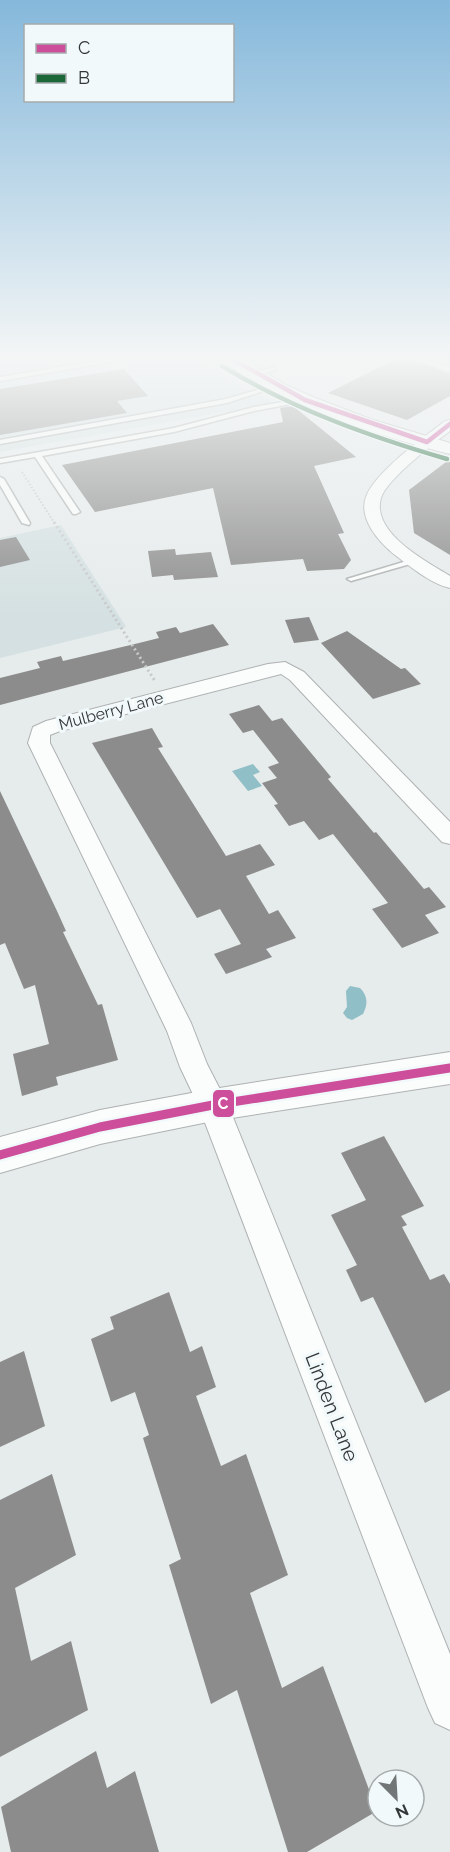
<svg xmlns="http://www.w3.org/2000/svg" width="450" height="1852" font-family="Raleway,sans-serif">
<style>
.built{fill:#d4e0e1}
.water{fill:#91bfc7}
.building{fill:#8b8c8b}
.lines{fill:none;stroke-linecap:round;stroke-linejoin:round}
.service-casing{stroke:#afb2b2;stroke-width:3}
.minor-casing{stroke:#afb2b2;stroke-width:2}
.tertiary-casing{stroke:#afb2b2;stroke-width:2}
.path-far1{stroke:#c7c9c9;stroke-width:2;stroke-dasharray:1.5 2;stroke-linecap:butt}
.path{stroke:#c7c9c9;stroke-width:3;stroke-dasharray:2 3;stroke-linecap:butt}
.service{fill:#fbfcfc;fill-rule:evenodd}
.minor{fill:#fbfcfc;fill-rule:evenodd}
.tertiary{fill:#fbfcfc;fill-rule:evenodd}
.bus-1-far1-casing{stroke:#f1f9fa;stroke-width:7}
.bus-1-casing{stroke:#f1f9fa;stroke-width:14}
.bus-2-casing{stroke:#f1f9fa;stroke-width:7}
.bus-1-far1{stroke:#cd4e9b;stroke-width:4.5}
.bus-1{stroke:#cd4e9b;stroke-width:9}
.bus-2{stroke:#1c6738;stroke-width:4.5}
.labels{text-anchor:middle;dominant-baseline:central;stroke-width:6;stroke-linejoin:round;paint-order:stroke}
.street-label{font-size:16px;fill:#343737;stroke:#f1f9fa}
.near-street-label{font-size:20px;fill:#343737;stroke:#f1f9fa}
.line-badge{stroke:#f1f9fa;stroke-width:2}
.badge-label{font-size:16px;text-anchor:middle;font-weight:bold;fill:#fff}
</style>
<rect width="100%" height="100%" fill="#e6ebeb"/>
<g class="built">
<polygon points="0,357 196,357 240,386 275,403 0,452"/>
<polygon points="61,525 126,627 0,658 0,538"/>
</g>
<g class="water">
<polygon points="253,764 260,772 253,775 262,786 248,791 232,771"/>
<path d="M350,986l10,2c8,8 8,16 3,26l-11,6 -5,-2 -4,-5 4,-6 -1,-16z"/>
</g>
<g class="building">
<polygon points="400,357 406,357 450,374 450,396 407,420 328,393"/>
<polygon points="124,369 148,396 117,401 127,413 0,435 0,389"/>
<polygon points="293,406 356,457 314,466 344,533 338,534 351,560 344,569 307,571 303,559 231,565 213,488 95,512 62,465 283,422 280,408"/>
<polygon points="450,459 450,555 414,533 409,490"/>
<polygon points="16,537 30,560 0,567 0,540"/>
<polygon points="175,549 176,555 211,552 218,577 174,580 173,575 152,577 148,551"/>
<polygon points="309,617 319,640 294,643 285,620"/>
<polygon points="213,624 229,645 0,705 0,678 40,668 37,662 61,656 63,661 139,643 159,638 156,632 176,627 180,633"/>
<polygon points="347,631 401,669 405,668 421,684 373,699 321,643"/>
<polygon points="259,705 272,721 282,718 331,777 328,779 374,833 376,832 424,889 429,887 446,907 425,915 439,933 402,948 372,909 388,903 333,834 319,840 304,821 289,826 274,805 278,804 262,783 277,778 268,767 279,763 253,730 243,733 229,714"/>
<polygon points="152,728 163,747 158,748 226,856 260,844 275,865 246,876 269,914 278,910 296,938 266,949 272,957 226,974 214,954 241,944 220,909 197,918 92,743"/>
<polygon points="0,791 57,911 66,931 63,932 98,1005 102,1004 118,1060 56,1077 58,1085 22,1096 13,1054 49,1044 35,985 24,989 5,943 0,945"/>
<polygon points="384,1136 424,1206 401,1216 407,1225 402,1227 430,1280 444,1274 450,1284 450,1390 425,1403 373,1297 361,1302 346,1270 357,1265 331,1215 366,1200 341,1153"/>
<polygon points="169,1292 190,1352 202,1346 216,1387 196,1396 221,1466 246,1454 288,1575 250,1593 282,1688 323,1666 377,1811 307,1852 288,1852 237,1690 211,1704 169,1565 181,1559 143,1438 149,1435 135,1392 111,1402 91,1339 114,1329 110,1317"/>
<polygon points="24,1351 45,1426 0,1447 0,1362"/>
<polygon points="52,1474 76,1555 15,1588 31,1661 71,1641 88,1710 0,1757 0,1500"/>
<polygon points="96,1751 107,1788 135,1771 159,1852 11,1852 1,1807"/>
</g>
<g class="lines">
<g class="service-casing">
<g id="service">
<polygon points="122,357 139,357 0,381 0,377"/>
<polygon points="408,357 418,357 450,368 450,372"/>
<polygon points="273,367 275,370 255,376 252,374"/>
<polygon points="274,385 279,386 227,403 0,444 0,440 226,399"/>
<polygon points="305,398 307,399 307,401 254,411 174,432 42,456 80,512 76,514 73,514 35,457 0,463 0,459 174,428 254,407"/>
<polygon points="0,477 4,479 30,523 29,525 22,523 0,485"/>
<polygon points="410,560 417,562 351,581 347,579"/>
</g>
</g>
<g class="minor-casing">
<g id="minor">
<path d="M450,420v11c-16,12 -64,49 -69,67 -10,35 45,63 69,78v12c-19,-4 -39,-21 -55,-33 -16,-13 -37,-36 -29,-58 8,-24 58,-60 79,-76z"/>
<polygon points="285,662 304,672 450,822 450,844 442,842 290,680 281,674 60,731 50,735 50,743 191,1023 207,1064 228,1105 450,1654 450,1730 435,1723 428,1708 199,1107 180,1067 167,1031 28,743 33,727 46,721 268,664"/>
</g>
</g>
<g class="tertiary-casing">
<g id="tertiary">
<path d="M221,357h18l47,28 27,12 57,22 80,24v11c-65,-16 -132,-38 -191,-71 -13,-7 -29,-15 -38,-26z"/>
<polygon points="450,1052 450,1084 213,1121 100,1144 0,1173 0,1137 100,1110 213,1089"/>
</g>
</g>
<polyline class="path-far1" points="22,472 55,524"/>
<polyline class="path" points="54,522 155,681"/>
<use href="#service" class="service"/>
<use href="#minor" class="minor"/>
<use href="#tertiary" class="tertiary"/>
<g class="bus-1-far1-casing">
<polyline id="bus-1-far1" points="229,357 305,400 427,442 450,424"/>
</g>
<g class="bus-1-casing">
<polyline id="bus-1" points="0,1155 100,1127 213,1105 450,1068"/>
</g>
<g class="bus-2-casing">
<path id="bus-2" d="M222,366c71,43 146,70 225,93"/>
</g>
<use href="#bus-1-far1" class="bus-1-far1"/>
<use href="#bus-1" class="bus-1"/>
<use href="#bus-2" class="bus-2"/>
</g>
<linearGradient id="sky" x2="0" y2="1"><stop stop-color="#85b8db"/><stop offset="0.58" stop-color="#f4f6f6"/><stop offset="1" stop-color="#f4f6f6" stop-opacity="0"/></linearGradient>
<rect width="450" height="617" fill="url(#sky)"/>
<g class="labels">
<g class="street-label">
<text transform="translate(111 711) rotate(-15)">Mulberry Lane</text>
</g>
<g class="near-street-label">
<text transform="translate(332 1407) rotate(69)">Linden Lane</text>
</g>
</g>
<rect class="line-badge" x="212" y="1089" width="23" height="29" rx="6" fill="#cd4e9b"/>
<g class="badge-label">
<text x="223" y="1109">C</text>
</g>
<rect x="24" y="24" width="210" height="78" fill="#f1f9fa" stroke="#a5abac" stroke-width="1.5"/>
<rect x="36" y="44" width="30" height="9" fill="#cd4e9b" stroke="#a5abac" stroke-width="1.5"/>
<text x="78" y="54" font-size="18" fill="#343737">C</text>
<rect x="36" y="74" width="30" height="9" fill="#1c6738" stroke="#a5abac" stroke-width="1.5"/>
<text x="78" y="84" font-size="18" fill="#343737">B</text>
<g transform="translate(396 1798) rotate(156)"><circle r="28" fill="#f1f9fa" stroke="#a5abac" stroke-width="1.5"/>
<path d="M0-4.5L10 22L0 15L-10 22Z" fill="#727676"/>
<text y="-9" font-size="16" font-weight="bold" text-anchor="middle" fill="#343737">N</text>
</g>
</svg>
